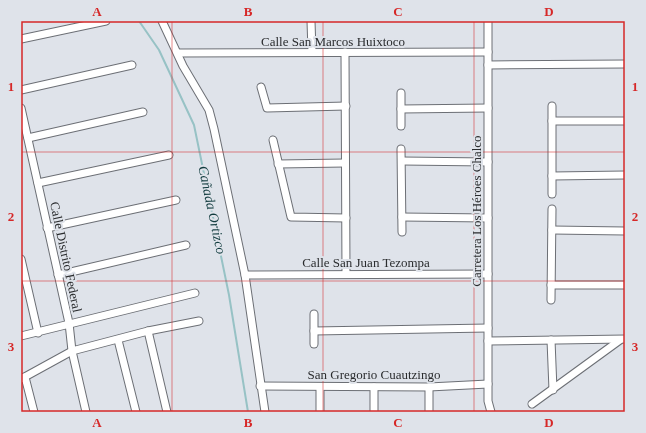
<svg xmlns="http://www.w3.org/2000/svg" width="646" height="433" font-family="Georgia,serif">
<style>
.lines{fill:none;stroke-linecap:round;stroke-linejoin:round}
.stream{stroke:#97c2c5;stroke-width:2}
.street-casing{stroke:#6c6f75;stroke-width:9}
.street{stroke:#fff;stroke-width:7}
.grid{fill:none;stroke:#d62828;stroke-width:1;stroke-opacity:0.55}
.labels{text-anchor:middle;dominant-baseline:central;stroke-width:4;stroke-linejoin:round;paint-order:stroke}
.street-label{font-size:13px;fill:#2a2c2e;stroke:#dfe3ea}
.water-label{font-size:14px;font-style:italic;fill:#123c3f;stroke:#dfe3ea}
.neatline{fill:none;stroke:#d62828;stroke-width:1.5}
.grid-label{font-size:13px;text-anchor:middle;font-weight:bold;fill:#d62828}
</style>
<rect width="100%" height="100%" fill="#dfe3ea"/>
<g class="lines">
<polyline class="stream" points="139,21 159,50 194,125 229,295 248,412"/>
<g class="street-casing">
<g id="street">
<polyline points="162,21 183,66 209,110 214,129 245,275 265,412"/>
<polyline points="311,21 312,52"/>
<polyline points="488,21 488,401 491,412"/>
<polyline points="21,39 106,21"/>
<polyline points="345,52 346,274"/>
<polyline points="178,53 488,52"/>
<polyline points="488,65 625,64"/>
<polyline points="261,87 267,108 346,106"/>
<polyline points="21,90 132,65"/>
<polyline points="401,93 401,126"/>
<polyline points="21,108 69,323 72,351 86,412"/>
<polyline points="401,109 488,108"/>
<polyline points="552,121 625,121"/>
<polyline points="28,138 143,112"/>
<polyline points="273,140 291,217 346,218"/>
<polyline points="401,149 402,232"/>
<polyline points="402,161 488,162"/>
<polyline points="278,164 345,163"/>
<polyline points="552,176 625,175"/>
<polyline points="38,183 169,155"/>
<polyline points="552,194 552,106"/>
<polyline points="402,217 488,218"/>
<polyline points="47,228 176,200"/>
<polyline points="552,230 625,231"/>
<polyline points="21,259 38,333"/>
<polyline points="58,275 186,245"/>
<polyline points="245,275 488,274"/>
<polyline points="551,285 625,285"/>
<polyline points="551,300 552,209"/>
<polyline points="314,314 314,344"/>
<polyline points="148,331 167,412"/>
<polyline points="314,331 488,328"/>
<polyline points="21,336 195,293"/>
<polyline points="118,340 136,412"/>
<polyline points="551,340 553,390"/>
<polyline points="488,341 625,339"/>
<polyline points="25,377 34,412"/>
<polyline points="21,379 72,351 148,331 199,321"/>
<polyline points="260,386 429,387 488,384"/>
<polyline points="374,387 374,412"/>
<polyline points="532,404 620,340"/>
<polyline points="320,412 320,387"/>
<polyline points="429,412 429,387"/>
</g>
</g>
<use href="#street" class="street"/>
</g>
<path class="grid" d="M172,21v391M323,21v391M474,21v391M21,152h604M21,281h604"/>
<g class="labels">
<g class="street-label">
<text x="333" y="41">Calle San Marcos Huixtoco</text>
<text transform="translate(476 211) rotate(-90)">Carretera Los Héroes Chalco</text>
<text transform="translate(66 257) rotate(78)">Calle Distrito Federal</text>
<text x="366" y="262">Calle San Juan Tezompa</text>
<text x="374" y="374">San Gregorio Cuautzingo</text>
</g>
<g class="water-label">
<text transform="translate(212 210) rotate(78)">Cañada Ortizco</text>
</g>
</g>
<rect width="646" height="433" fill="none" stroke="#dfe3ea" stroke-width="44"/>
<rect x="22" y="22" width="602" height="389" class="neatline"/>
<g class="grid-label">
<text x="97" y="16">A</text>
<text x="248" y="16">B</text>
<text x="398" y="16">C</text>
<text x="549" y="16">D</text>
<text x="11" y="91">1</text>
<text x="635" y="91">1</text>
<text x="11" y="221">2</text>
<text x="635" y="221">2</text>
<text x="11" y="351">3</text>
<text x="635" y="351">3</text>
<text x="97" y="427">A</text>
<text x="248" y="427">B</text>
<text x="398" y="427">C</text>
<text x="549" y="427">D</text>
</g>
</svg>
